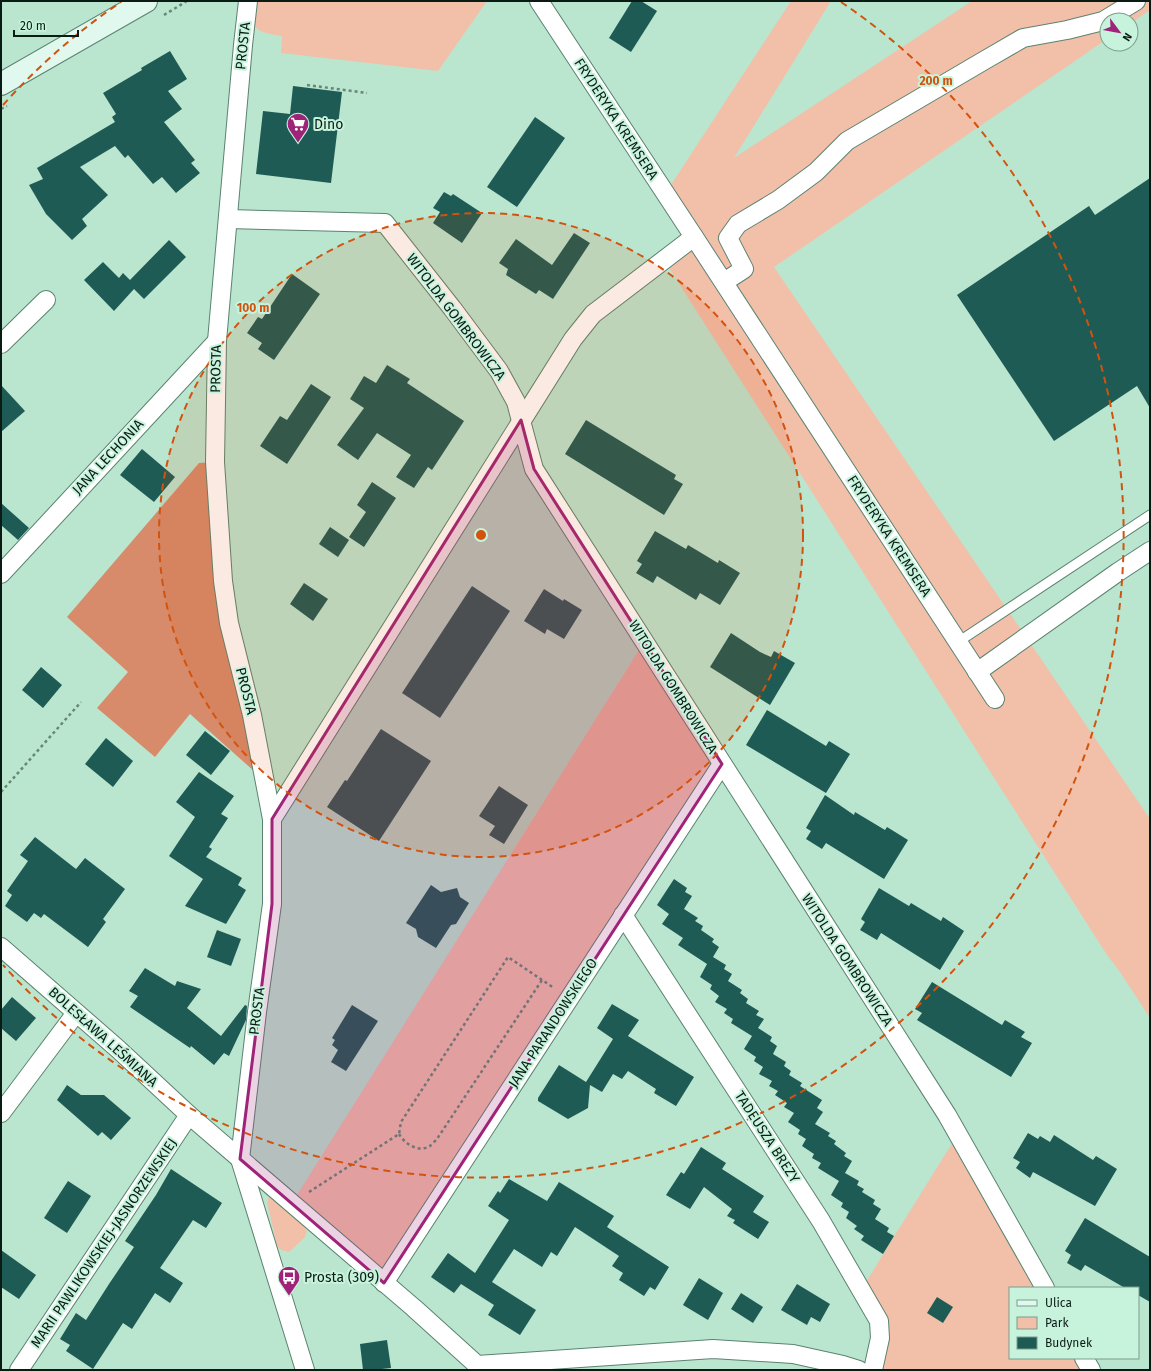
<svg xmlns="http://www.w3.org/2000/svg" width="1151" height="1371" font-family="'Fira Sans',sans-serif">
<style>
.green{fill:#f2bfa9}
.forest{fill:#d78b6a}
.building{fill:#1e5b54}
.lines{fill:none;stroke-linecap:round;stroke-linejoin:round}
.lane-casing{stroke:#5b8370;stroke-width:11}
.street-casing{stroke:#5b8370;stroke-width:20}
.secondary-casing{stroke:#5b8370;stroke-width:24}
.path{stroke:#688778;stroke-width:2.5;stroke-dasharray:3 3;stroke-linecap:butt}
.lane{stroke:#fff;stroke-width:9}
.street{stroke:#fff;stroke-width:18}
.secondary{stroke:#e0f8ed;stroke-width:22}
.marked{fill:#9f2378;fill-opacity:0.2;stroke:#9f2378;stroke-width:3;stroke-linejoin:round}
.ring{fill:none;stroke:#d2530d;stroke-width:2;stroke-dasharray:7 5}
.labels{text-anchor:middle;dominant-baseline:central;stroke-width:4;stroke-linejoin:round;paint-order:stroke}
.street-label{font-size:14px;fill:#0a1b14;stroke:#c7f3dd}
.poi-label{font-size:14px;fill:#0a1b14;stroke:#c7f3dd;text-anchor:start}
.centre{fill:#d2530d;stroke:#c7f3dd;stroke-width:2}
.ring-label{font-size:12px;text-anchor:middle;font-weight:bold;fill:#d2530d;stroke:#c7f3dd;stroke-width:4;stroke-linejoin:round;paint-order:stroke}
</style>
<rect width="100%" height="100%" fill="#bae6d0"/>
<g class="green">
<path d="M256,1h231l-49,70 -157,-18 1,-17c-9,-2 -29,-3 -30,-16 0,-6 3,-13 4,-19z"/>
<polygon points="791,1 831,1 734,158 972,1 1150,1 1150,10 1131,23 1131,20 1107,20 1107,39 774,267 1150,819 1150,1018 1120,972 1107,955 664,260 693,237 665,194"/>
<polygon points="644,642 722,764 384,1283 292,1203"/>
<polygon points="958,1135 1045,1288 1010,1288 1010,1358 1084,1358 1091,1370 873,1370 880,1338 861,1290 946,1153"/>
<path d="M269,1197c14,8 31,20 38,34l-2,6 -16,15 -8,-2 -4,-4 -10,-44z"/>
</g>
<polygon class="forest" points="215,462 223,581 264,780 190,714 155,757 97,708 128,672 67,617 199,463"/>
<g class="building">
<polygon points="632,1 641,1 657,11 631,52 609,38"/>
<polygon points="170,51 187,79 168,91 182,109 164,122 195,160 191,163 200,173 176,193 162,177 153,184 128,155 125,158 115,146 80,167 108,195 82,219 87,226 72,240 46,214 29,185 43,179 37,168 115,122 112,117 116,114 103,93 142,70 141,68"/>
<polygon points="293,86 342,92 331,183 256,174 263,111 290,114"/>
<polygon points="535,117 565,138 517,207 487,187"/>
<polygon points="1150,178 1150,408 1137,386 1054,441 957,295 1089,206 1095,215"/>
<polygon points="444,192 451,196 453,194 482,213 462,243 433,223 440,212 433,208"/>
<polygon points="574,233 590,243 553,299 539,290 536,294 506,275 508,269 499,263 516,239 552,265"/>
<polygon points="169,240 186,257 144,299 134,289 114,311 84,280 103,262 119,278 123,273 130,280"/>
<polygon points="292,274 320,294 274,360 258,349 262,343 247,333 258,317 262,319"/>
<polygon points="387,365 410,379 407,383 464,421 432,470 428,467 414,488 396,477 411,455 377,433 358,460 337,445 364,408 350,399 364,376 376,383"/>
<polygon points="311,384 331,397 287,464 260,446 280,416 287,420"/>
<polygon points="1,385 25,411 1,432"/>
<polygon points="586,420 676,475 674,479 683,484 664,515 565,454"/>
<polygon points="142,449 175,477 154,502 120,475"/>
<polygon points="372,482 396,498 364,547 349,537 366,512 357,505"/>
<polygon points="1,503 29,528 18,540 1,525"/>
<polygon points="330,527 349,540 338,557 319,544"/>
<polygon points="655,531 686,549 688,545 718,563 719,560 740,573 720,605 700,593 696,600 657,576 653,583 636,573 642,564 637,561"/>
<polygon points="304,583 328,599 313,621 290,604"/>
<polygon points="472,586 510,611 440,718 402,693"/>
<polygon points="544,589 563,601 564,599 582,610 564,639 547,629 545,634 524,621"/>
<polygon points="731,633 760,652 771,657 774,651 795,663 770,705 710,667"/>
<polygon points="41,667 62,685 43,708 22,690"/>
<polygon points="767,710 826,746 829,741 850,754 826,793 746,745"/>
<polygon points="381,729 431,761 379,841 327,807 345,780 347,781"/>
<polygon points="205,731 230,751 211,775 186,755"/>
<polygon points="106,738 133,761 113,787 85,764"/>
<polygon points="199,772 234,796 221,814 228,818 209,847 212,849 206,857 242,878 238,885 246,890 226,924 185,906 203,879 169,856 195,817 176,802"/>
<polygon points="499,786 528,805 504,844 489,835 495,826 479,816"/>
<polygon points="825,795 854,815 855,812 885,830 887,827 908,840 884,879 826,843 822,849 806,839 811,831 806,828"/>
<polygon points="35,837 76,869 85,858 125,889 103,919 106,922 88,947 44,914 41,918 34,913 27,922 5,906 12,895 7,891 28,861 20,855"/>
<polygon points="674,879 687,888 685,892 692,896 684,909 698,918 695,921 703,926 701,930 714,939 712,942 719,947 713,957 726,965 724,969 732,974 728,981 742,990 740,993 748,999 746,1003 759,1011 756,1015 764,1019 758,1028 772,1037 770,1041 777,1046 773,1054 786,1062 784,1066 791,1071 789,1075 802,1083 800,1086 822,1100 817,1108 823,1112 815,1124 830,1133 828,1136 836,1141 834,1144 846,1153 844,1156 852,1161 845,1173 859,1181 857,1185 864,1189 862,1192 875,1200 873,1204 881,1209 875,1219 889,1228 887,1232 894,1236 883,1254 861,1240 864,1236 854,1229 857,1226 846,1218 849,1212 841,1207 843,1203 831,1195 839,1181 818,1168 821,1163 812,1158 814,1154 802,1146 806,1139 798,1134 800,1130 788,1122 794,1113 784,1107 787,1103 775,1095 778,1091 769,1086 772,1081 759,1074 763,1067 754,1061 756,1057 744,1049 752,1036 731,1023 733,1019 724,1013 727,1009 715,1002 719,996 710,989 712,985 700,977 707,964 678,945 683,938 662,924 669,914 657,905"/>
<polygon points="431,885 441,892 457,888 460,897 469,903 456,924 451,925 436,948 418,937 416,929 406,923"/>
<polygon points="879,888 909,906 911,903 941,921 943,917 964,931 940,970 881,933 877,940 860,930 865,922 861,919"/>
<polygon points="217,930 241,939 231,966 207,957"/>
<polygon points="145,968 175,986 177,981 201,989 187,1008 221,1036 245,1005 247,1006 246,1020 229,1056 224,1053 214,1065 191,1046 190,1048 130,1007 138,996 129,991"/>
<polygon points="932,982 1002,1025 1005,1020 1025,1032 1021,1037 1032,1043 1011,1077 917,1020 922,1013 915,1009"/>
<polygon points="12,997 36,1018 16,1041 1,1028 1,1010"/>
<polygon points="612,1004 639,1020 628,1036 694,1077 676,1106 654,1093 656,1089 628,1071 622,1079 613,1074 602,1092 590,1085 588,1108 568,1119 538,1101 538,1098 559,1065 586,1082 613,1039 597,1028"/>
<polygon points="352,1005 378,1021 346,1071 331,1062 338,1050 332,1045 335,1040 332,1038"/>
<polygon points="67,1085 81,1095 104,1095 131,1118 111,1140 102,1132 98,1136 57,1100"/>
<polygon points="1028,1133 1038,1139 1040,1136 1050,1142 1054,1135 1093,1160 1096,1156 1117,1169 1095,1206 1033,1172 1030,1178 1016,1168 1020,1162 1013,1158"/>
<polygon points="701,1147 726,1163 722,1169 764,1196 753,1212 769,1222 758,1239 733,1223 735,1220 727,1216 732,1209 704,1187 690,1209 666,1195 681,1172 684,1174"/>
<polygon points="171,1169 222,1203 206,1228 193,1220 160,1268 183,1283 170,1303 155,1293 132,1329 123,1323 93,1369 66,1351 70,1345 60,1339 76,1313 86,1320 109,1284 134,1247 125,1241 156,1195"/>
<polygon points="509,1179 547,1201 559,1182 614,1216 607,1227 669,1267 655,1290 650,1287 644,1296 619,1280 623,1273 612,1266 619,1256 575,1227 557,1256 551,1252 542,1267 514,1249 492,1282 536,1310 520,1335 488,1315 494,1305 461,1284 454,1293 431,1277 448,1253 475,1273 509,1220 488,1206 498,1191 500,1193"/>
<polygon points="68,1181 91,1196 67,1233 44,1218"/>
<polygon points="1085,1218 1150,1257 1150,1302 1138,1295 1138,1288 1125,1288 1085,1265 1081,1271 1067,1263 1071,1255 1065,1251"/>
<polygon points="1,1250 36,1275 19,1299 1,1287"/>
<polygon points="699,1278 723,1293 708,1320 683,1305"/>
<polygon points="797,1284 830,1304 820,1322 811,1317 807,1325 781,1310"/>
<polygon points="741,1293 763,1307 753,1323 731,1309"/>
<polygon points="937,1297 953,1307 943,1323 927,1313"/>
<polygon points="387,1340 391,1368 382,1369 382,1370 363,1370 360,1344"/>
</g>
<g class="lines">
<g class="lane-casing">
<polyline id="lane" points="958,642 1150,515"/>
</g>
<g class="street-casing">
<g id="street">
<polyline points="248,1 243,45 217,341 215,462 223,581 229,623 252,715 272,819 272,904 257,1012 240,1159 305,1370"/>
<polyline points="539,1 696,240 995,699"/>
<polyline points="228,219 385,223 452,308 499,371 516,402 534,469 947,1115 1045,1288"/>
<polyline points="724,282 744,269 728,238 738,224 778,200 816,172 847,141 985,60 1023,38 1067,30 1103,21 1136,1"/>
<polyline points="1,344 46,300"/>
<polyline points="1,574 217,341"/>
<polyline points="977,672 1118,572 1150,551"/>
<polyline points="272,819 573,339 593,314 694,237"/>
<polyline points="623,915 821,1221 879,1321 880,1338 873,1370"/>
<polyline points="1,947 118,1049 189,1115 414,1308 477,1365 713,1349 793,1354 843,1365 859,1370"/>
<polyline points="1,1113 76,1013"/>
<polyline points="384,1283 722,764"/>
<polyline points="1084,1358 1091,1370"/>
<polyline points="19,1370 189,1115"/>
</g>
</g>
<g class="secondary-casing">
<polyline id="secondary" points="1,84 146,1"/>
</g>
<g class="path">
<polyline points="164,15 187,1"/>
<polyline points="307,85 367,93"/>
<polyline points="1,109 7,106"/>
<polyline points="1,792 81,702"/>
<path d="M399,1134c6,10 19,19 31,12 2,-2 5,-5 7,-7l105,-159"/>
<polyline points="309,1192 399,1134 401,1122 508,957 554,988"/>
</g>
<use href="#lane" class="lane"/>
<use href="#street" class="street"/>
<use href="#secondary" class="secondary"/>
</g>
<path class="marked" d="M521,420l13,49 188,295 -338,519 -144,-124 32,-255v-85z"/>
<circle cx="481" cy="535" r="322" fill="#d2530d" fill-opacity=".12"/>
<g class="ring">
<circle cx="481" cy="535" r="322"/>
<path d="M3 105A643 643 0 0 1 121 2M841 2A643 643 0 1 1 3 965"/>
</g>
<defs>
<g id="supermarket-pin" transform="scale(1.15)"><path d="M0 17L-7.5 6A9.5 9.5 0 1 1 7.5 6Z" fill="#9f2378" stroke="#c7f3dd"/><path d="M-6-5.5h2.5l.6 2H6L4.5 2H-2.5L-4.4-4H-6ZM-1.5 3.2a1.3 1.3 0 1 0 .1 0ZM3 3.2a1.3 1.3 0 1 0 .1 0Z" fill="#fff"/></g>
<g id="bus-pin" transform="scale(1.15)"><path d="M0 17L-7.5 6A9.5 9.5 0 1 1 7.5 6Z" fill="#9f2378" stroke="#c7f3dd"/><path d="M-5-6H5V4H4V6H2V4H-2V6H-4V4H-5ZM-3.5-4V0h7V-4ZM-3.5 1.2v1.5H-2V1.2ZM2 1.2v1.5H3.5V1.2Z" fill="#fff"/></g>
</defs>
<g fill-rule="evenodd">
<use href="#supermarket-pin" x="298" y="124"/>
<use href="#bus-pin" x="289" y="1277"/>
</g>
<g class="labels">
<g class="street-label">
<text transform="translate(243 46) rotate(-84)">PROSTA</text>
<text transform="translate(616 119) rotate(57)">FRYDERYKA KREMSERA</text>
<text transform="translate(456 317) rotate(53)">WITOLDA GOMBROWICZA</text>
<text transform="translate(216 369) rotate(-89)">PROSTA</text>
<text transform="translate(108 457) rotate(-47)">JANA LECHONIA</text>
<text transform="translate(889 536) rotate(57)">FRYDERYKA KREMSERA</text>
<text transform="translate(673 687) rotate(58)">WITOLDA GOMBROWICZA</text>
<text transform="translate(246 691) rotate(76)">PROSTA</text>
<text transform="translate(847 960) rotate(57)">WITOLDA GOMBROWICZA</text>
<text transform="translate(257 1011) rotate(-83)">PROSTA</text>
<text transform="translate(553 1023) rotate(-57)">JANA PARANDOWSKIEGO</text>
<text transform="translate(103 1037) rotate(42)">BOLESŁAWA LEŚMIANA</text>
<text transform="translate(767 1137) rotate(57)">TADEUSZA BREZY</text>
<text transform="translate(104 1243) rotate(-56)">MARII PAWLIKOWSKIEJ-JASNORZEWSKIEJ</text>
</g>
<g class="poi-label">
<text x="314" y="124">Dino</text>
<text x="304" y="1277">Prosta (309)</text>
</g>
</g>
<circle cx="481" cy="535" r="6" class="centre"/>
<g class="ring-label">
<text x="936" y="85">200 m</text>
<text x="253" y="312">100 m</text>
</g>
<rect width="1151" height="1371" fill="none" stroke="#0a1b14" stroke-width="4"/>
<rect x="1009" y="1287" width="130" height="72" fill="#c7f3dd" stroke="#7b9d8d"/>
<rect x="1017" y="1300" width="20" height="6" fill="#e0f8ed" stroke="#7b9d8d"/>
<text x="1045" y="1307" font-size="12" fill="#0a1b14">Ulica</text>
<rect x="1017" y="1317" width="20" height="12" fill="#f2bfa9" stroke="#7b9d8d"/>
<text x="1045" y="1327" font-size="12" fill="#0a1b14">Park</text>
<rect x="1017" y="1337" width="20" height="12" fill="#1e5b54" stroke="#7b9d8d"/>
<text x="1045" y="1347" font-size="12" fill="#0a1b14">Budynek</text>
<g transform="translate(1119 32) rotate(122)"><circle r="19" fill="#c7f3dd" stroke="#7b9d8d"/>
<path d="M0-3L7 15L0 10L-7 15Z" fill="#9f2378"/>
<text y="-6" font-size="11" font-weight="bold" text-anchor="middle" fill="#0a1b14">N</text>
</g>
<path d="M14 30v6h64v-6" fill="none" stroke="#0a1b14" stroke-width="2"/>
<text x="20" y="30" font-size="12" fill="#0a1b14" stroke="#c7f3dd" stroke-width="3" paint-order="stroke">20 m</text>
</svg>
